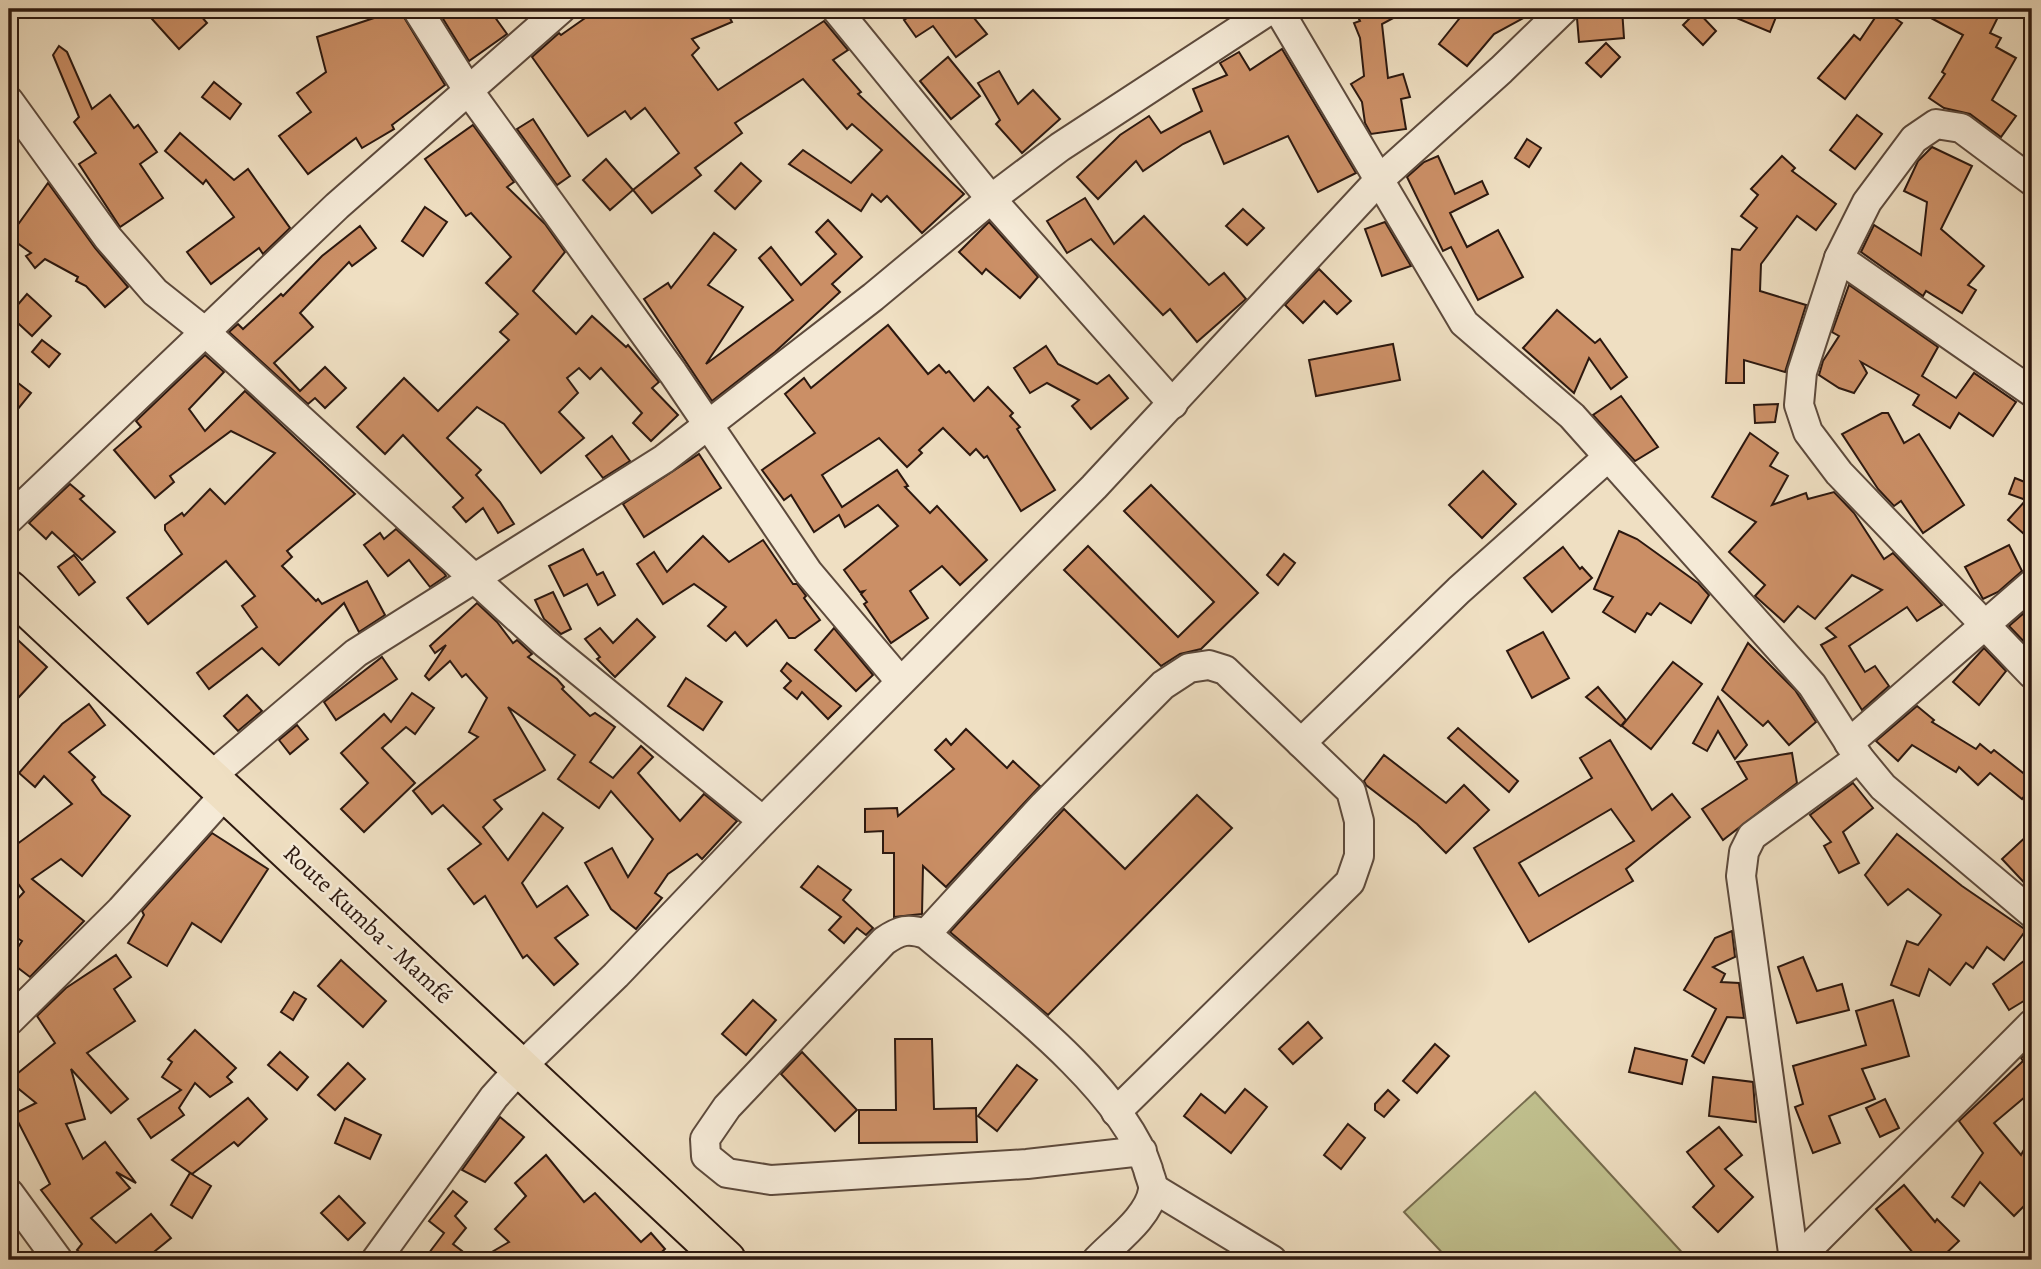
<svg xmlns="http://www.w3.org/2000/svg" width="2041" height="1269" font-family="Alegreya,serif">
<style>
.green{fill:#c0c08e;stroke:#766c4e;stroke-width:2}
.building{fill:#cb8f66;stroke:#2c180f;stroke-width:2;fill-rule:evenodd}
.lines{fill:none;stroke-linecap:round;stroke-linejoin:round}
.minor-casing{stroke:#5d4a3c;stroke-width:32}
.highway-casing{stroke:#2c180f;stroke-width:42}
.minor{stroke:#f5ead7;stroke-width:28}
.highway{stroke:#efdfc2;stroke-width:38}
.labels{text-anchor:middle;dominant-baseline:central;stroke-width:5;stroke-linejoin:round;paint-order:stroke}
.street-label{font-size:24px;fill:#2c180f;stroke:#f5ead7}
</style>
<rect width="100%" height="100%" fill="#efdfc2"/>
<filter id="stains"><feTurbulence type="fractalNoise" baseFrequency=".00286" numOctaves="4"/><feColorMatrix values="0 0 0 0 .2 0 0 0 0 .09 0 0 0 0 .02 0 0 0 .5 -.17"/></filter>
<radialGradient id="worn" r=".72"><stop offset=".6" stop-color="#630" stop-opacity="0"/><stop offset="1" stop-color="#630" stop-opacity=".3"/></radialGradient>
<polygon class="green" points="1535,1092 1689,1260 1449,1260 1404,1212"/>
<g class="building">
<polygon points="143,9 195,9 207,23 179,49"/>
<polygon points="437,9 489,9 507,34 469,61"/>
<polygon points="598,9 725,9 732,22 692,39 699,48 692,55 718,90 824,21 848,50 833,60 861,92 858,94 964,194 922,233 887,196 881,202 872,194 861,211 789,164 803,150 851,183 882,150 852,124 847,129 803,79 735,123 742,133 695,168 701,175 652,213 633,190 679,153 645,108 631,119 625,111 588,136 532,57 559,33 561,35"/>
<polygon points="921,9 988,9 974,18 987,34 956,57 933,26 916,37 904,20"/>
<polygon points="1354,9 1410,9 1382,24 1388,78 1403,74 1410,97 1401,99 1406,129 1371,134 1365,123 1362,102 1351,84 1364,76 1360,38 1354,23 1360,21"/>
<polygon points="1467,9 1540,9 1494,34 1467,66 1439,44"/>
<polygon points="1580,9 1622,9 1624,38 1579,42 1577,18"/>
<polygon points="1715,9 1770,9 1778,12 1770,32"/>
<polygon points="1881,9 1902,23 1845,99 1818,78 1854,35 1860,40"/>
<polygon points="1914,9 2002,9 1990,33 2001,38 1996,47 2016,58 1992,100 2016,116 2001,137 1970,114 1944,108 1929,98 1945,74 1942,72 1963,35"/>
<polygon points="395,11 398,16 402,14 445,85 392,125 394,129 362,148 356,138 308,174 279,136 311,112 297,93 326,72 317,37"/>
<polygon points="1697,11 1716,31 1703,45 1683,25"/>
<polygon points="1606,43 1620,57 1601,77 1586,63"/>
<polygon points="59,46 67,52 92,109 110,95 134,128 138,125 157,152 140,164 163,198 120,227 79,164 96,153 74,122 79,117 53,55"/>
<polygon points="1282,49 1356,173 1318,192 1288,136 1224,164 1210,131 1183,144 1143,171 1136,161 1098,199 1077,177 1120,135 1149,116 1161,133 1202,111 1193,89 1227,75 1220,63 1239,52 1250,70"/>
<polygon points="948,57 980,96 951,119 920,81"/>
<polygon points="999,71 1018,104 1033,90 1060,119 1022,153 996,124 1000,120 978,83"/>
<polygon points="214,82 241,104 230,119 202,97"/>
<polygon points="1857,115 1882,134 1855,169 1830,150"/>
<polygon points="533,119 570,176 557,185 517,129"/>
<polygon points="473,125 514,182 507,187 545,224 565,252 533,291 576,334 592,316 626,347 628,345 659,382 652,388 678,415 651,441 633,423 642,413 601,368 590,379 579,368 567,378 578,393 559,412 584,438 541,473 504,424 477,407 447,438 481,470 476,475 500,502 514,524 498,533 483,508 466,522 453,507 463,498 403,435 385,454 357,427 404,378 438,411 509,340 500,332 518,314 486,283 511,257 471,213 466,216 425,159"/>
<polygon points="180,133 234,180 248,169 290,228 263,254 259,248 211,284 187,252 234,217 206,180 203,184 165,151"/>
<polygon points="1527,139 1541,148 1529,167 1515,158"/>
<polygon points="1932,147 1972,166 1941,229 1984,266 1968,285 1976,290 1962,313 1926,291 1923,296 1861,252 1874,225 1921,255 1927,202 1904,191 1918,161"/>
<polygon points="1438,156 1455,194 1482,181 1488,194 1450,213 1467,247 1498,230 1523,277 1478,300 1451,247 1443,251 1407,177 1424,162"/>
<polygon points="1782,156 1795,168 1792,171 1836,204 1816,230 1797,216 1761,264 1760,291 1806,305 1785,372 1744,360 1744,383 1726,383 1732,249 1740,250 1757,228 1741,216 1758,195 1751,189"/>
<polygon points="606,159 633,190 610,210 583,180"/>
<polygon points="741,163 761,181 735,209 715,191"/>
<polygon points="48,183 95,248 128,287 105,307 86,286 76,281 78,277 45,259 35,268 26,256 31,253 9,237"/>
<polygon points="1085,198 1114,244 1144,216 1209,285 1224,273 1246,299 1197,342 1170,309 1163,315 1091,239 1067,253 1047,221"/>
<polygon points="425,207 447,222 423,256 402,241"/>
<polygon points="1243,209 1264,228 1247,245 1226,226"/>
<polygon points="828,220 862,257 832,284 840,292 775,352 712,401 644,299 668,283 671,288 714,233 736,250 708,285 743,307 706,364 793,300 759,258 771,247 801,285 836,254 816,232"/>
<polygon points="989,222 1038,277 1020,298 986,269 982,274 959,252"/>
<polygon points="1385,222 1411,266 1382,276 1365,229"/>
<polygon points="360,226 376,248 352,266 349,262 300,313 313,327 274,363 300,391 325,367 346,388 325,408 315,398 308,404 229,332 238,324 243,329 281,294 283,296 322,256"/>
<polygon points="1319,269 1351,301 1337,314 1324,301 1303,323 1285,305"/>
<polygon points="1849,285 1938,347 1922,376 1956,398 1974,373 2016,402 1993,436 1959,413 1950,428 1913,405 1919,395 1861,362 1867,373 1854,393 1839,388 1819,375 1823,361 1839,336 1832,332"/>
<polygon points="27,294 51,316 32,336 9,315"/>
<polygon points="1557,310 1595,343 1600,339 1627,377 1611,389 1589,358 1574,393 1523,348"/>
<polygon points="888,325 928,374 939,365 946,373 949,371 974,401 988,387 1013,413 1010,416 1020,427 1017,429 1055,490 1021,511 987,456 984,458 976,449 970,455 943,428 919,450 922,453 907,467 879,438 822,475 842,507 897,470 908,486 905,487 930,513 937,506 987,560 960,585 942,566 910,591 928,618 891,643 864,604 867,602 861,594 864,591 860,592 844,570 898,526 878,505 845,527 839,515 814,532 791,495 784,500 762,470 815,433 785,394 804,378 811,388"/>
<polygon points="42,340 60,354 49,367 32,352"/>
<polygon points="1393,344 1400,380 1316,396 1309,360"/>
<polygon points="1046,346 1058,364 1097,384 1109,375 1128,398 1091,429 1072,406 1079,400 1047,383 1030,393 1014,368"/>
<polygon points="205,355 224,372 189,409 205,431 245,391 355,494 287,551 292,557 282,566 316,601 318,599 322,604 367,581 385,615 359,632 344,603 279,665 262,648 209,689 197,673 257,627 242,606 255,596 226,561 148,624 127,598 182,554 165,530 165,525 182,513 184,516 210,489 225,504 275,453 231,431 170,476 174,482 155,498 114,450 141,427 136,421"/>
<polygon points="9,376 31,393 9,420"/>
<polygon points="1621,396 1658,447 1635,461 1593,415"/>
<polygon points="1778,404 1775,422 1755,423 1754,405"/>
<polygon points="1882,413 1888,413 1904,443 1919,434 1964,505 1923,533 1901,501 1894,506 1878,489 1842,434"/>
<polygon points="1750,433 1778,453 1770,466 1788,476 1772,505 1806,493 1808,499 1834,492 1854,513 1884,559 1893,553 1942,605 1917,621 1907,607 1849,646 1865,672 1875,666 1889,686 1862,710 1821,645 1836,637 1826,628 1882,590 1852,575 1815,619 1798,606 1784,622 1755,596 1765,585 1729,552 1756,522 1712,497"/>
<polygon points="612,436 630,461 603,478 586,456"/>
<polygon points="699,454 721,488 644,537 623,504"/>
<polygon points="1483,471 1516,504 1482,538 1449,505"/>
<polygon points="2015,478 2032,485 2032,541 2008,520 2026,500 2009,494"/>
<polygon points="70,484 84,496 80,499 115,532 82,560 52,532 46,539 29,523"/>
<polygon points="1151,485 1258,593 1201,649 1180,654 1161,666 1064,570 1088,546 1178,637 1214,602 1124,511"/>
<polygon points="396,529 444,573 446,576 430,587 409,560 388,576 364,545 380,533 384,539"/>
<polygon points="1619,531 1637,539 1698,583 1709,595 1691,623 1660,603 1651,615 1647,613 1635,632 1603,612 1613,597 1594,589"/>
<polygon points="703,536 729,562 763,540 793,584 797,584 806,596 804,598 820,620 795,638 789,638 776,620 747,646 735,632 726,641 708,626 726,607 694,584 663,604 637,564 654,552 667,572"/>
<polygon points="2009,545 2022,571 1998,592 1983,599 1965,567"/>
<polygon points="1563,547 1580,569 1582,567 1592,578 1552,612 1524,578"/>
<polygon points="583,549 597,575 603,572 615,595 598,605 587,584 564,596 549,566"/>
<polygon points="1284,554 1295,563 1278,585 1267,575"/>
<polygon points="74,555 95,582 79,595 58,567"/>
<polygon points="553,592 571,629 561,634 544,619 535,600"/>
<polygon points="477,603 497,622 513,643 517,640 532,654 528,657 557,679 564,687 562,689 590,716 595,713 615,727 590,762 613,778 641,746 653,757 638,773 680,821 704,794 737,821 702,859 697,854 668,874 655,893 662,898 636,929 611,909 585,863 612,848 628,877 653,839 611,791 599,808 558,779 575,755 508,707 545,770 494,800 502,809 483,827 508,860 543,813 563,828 522,883 537,907 567,886 588,915 555,938 578,964 554,985 527,955 523,958 485,896 474,904 448,869 481,844 443,805 432,814 413,791 478,737 469,732 487,698 466,674 462,677 450,661 429,680 425,676 446,645 435,653 430,646"/>
<polygon points="2032,606 2032,650 2009,626"/>
<polygon points="637,619 655,637 615,677 597,659 600,657 585,639 600,628 613,643"/>
<polygon points="834,628 873,675 856,691 815,650"/>
<polygon points="1543,632 1569,678 1532,698 1507,651"/>
<polygon points="19,641 47,667 19,697 9,688 9,652"/>
<polygon points="1748,643 1795,690 1816,722 1789,745 1768,721 1763,726 1722,690"/>
<polygon points="1984,648 2006,671 1979,705 1953,682"/>
<polygon points="382,657 397,679 336,720 324,702"/>
<polygon points="1673,662 1702,684 1651,749 1622,726"/>
<polygon points="787,663 841,706 828,719 802,692 797,699 784,688 791,681 781,671"/>
<polygon points="686,678 722,702 703,730 668,706"/>
<polygon points="1598,687 1626,720 1621,726 1586,697"/>
<polygon points="412,693 434,708 415,734 406,727 382,748 415,783 364,832 341,809 368,783 341,753 384,714 391,722"/>
<polygon points="247,695 262,711 238,731 224,716"/>
<polygon points="1718,697 1747,745 1735,759 1718,731 1707,751 1693,743"/>
<polygon points="89,704 105,725 69,752 95,777 92,780 102,794 130,816 82,876 61,859 32,879 84,921 30,977 9,961 22,941 9,933 9,919 15,908 12,905 24,892 9,871 9,850 72,804 44,776 35,787 19,773 62,724"/>
<polygon points="1917,706 1934,720 1932,722 1976,749 1980,744 1991,753 1994,750 2032,780 2032,786 2022,799 1990,773 1978,785 1959,767 1956,772 1912,745 1898,761 1876,741"/>
<polygon points="297,725 308,739 290,754 279,740"/>
<polygon points="1458,728 1518,781 1509,792 1448,738"/>
<polygon points="966,729 1007,768 1013,761 1040,786 946,887 923,866 922,914 894,917 894,853 883,853 883,831 865,832 865,809 897,808 898,816 954,769 935,750 946,739 951,745"/>
<path d="M1610,740l42,70 20,-16 18,23 -64,52 7,12 -104,61 -55,-94 118,-70 -12,-20zM1611,809l23,32 -95,55 -20,-33z"/>
<polygon points="1792,753 1797,783 1723,840 1702,809 1747,779 1737,762"/>
<polygon points="1384,755 1446,803 1464,785 1489,810 1446,853 1417,824 1366,785 1364,781"/>
<polygon points="1853,783 1873,808 1843,832 1859,863 1839,873 1824,846 1831,842 1810,815"/>
<polygon points="1197,795 1232,828 1048,1015 950,932 1064,809 1125,869"/>
<polygon points="2032,831 2032,891 2002,859"/>
<polygon points="212,833 268,869 221,942 192,923 167,966 128,943 144,915 142,911"/>
<polygon points="1897,834 1962,886 2026,930 2004,960 1987,947 1973,968 1966,963 1950,985 1929,969 1919,996 1891,985 1907,941 1918,945 1941,915 1908,889 1888,905 1865,875"/>
<polygon points="818,866 851,890 843,900 873,928 866,935 857,928 844,943 829,930 841,917 801,887"/>
<polygon points="1732,931 1735,957 1713,967 1725,974 1721,982 1739,983 1744,1018 1727,1017 1704,1063 1692,1056 1716,1009 1684,990 1715,938"/>
<polygon points="116,955 131,977 114,989 135,1021 87,1053 128,1099 111,1113 71,1069 85,1119 66,1124 83,1159 105,1142 136,1183 116,1172 130,1188 91,1218 116,1243 151,1214 171,1238 144,1260 87,1260 77,1250 82,1244 41,1190 50,1184 14,1114 36,1103 9,1081 16,1072 18,1073 55,1043 37,1016 66,988"/>
<polygon points="2032,955 2032,996 2009,1010 1993,984"/>
<polygon points="1803,957 1817,991 1842,984 1849,1010 1797,1023 1778,967"/>
<polygon points="341,960 386,1001 363,1027 318,986"/>
<polygon points="294,992 306,999 293,1020 281,1012"/>
<polygon points="753,1000 776,1020 746,1055 722,1034"/>
<polygon points="1893,1000 1909,1056 1862,1069 1875,1099 1829,1116 1840,1143 1813,1153 1795,1107 1803,1104 1793,1066 1866,1045 1856,1011"/>
<polygon points="1308,1022 1322,1038 1293,1064 1279,1049"/>
<polygon points="195,1030 236,1068 227,1077 232,1082 210,1097 195,1083 179,1108 184,1115 151,1138 138,1119 181,1090 162,1077 172,1062 168,1059"/>
<polygon points="895,1039 932,1039 934,1109 976,1108 977,1142 859,1143 859,1110 896,1110"/>
<polygon points="1435,1044 1449,1056 1417,1093 1403,1081"/>
<polygon points="2032,1047 2032,1091 1994,1123 2021,1155 2032,1135 2032,1198 2014,1216 1980,1182 1964,1206 1952,1197 1983,1153 1959,1121 2023,1061 2021,1058"/>
<polygon points="1635,1048 1687,1060 1682,1084 1629,1072"/>
<polygon points="280,1052 308,1077 297,1090 268,1065"/>
<polygon points="802,1052 857,1110 835,1131 781,1074"/>
<polygon points="348,1063 365,1079 335,1110 318,1095"/>
<polygon points="1017,1065 1037,1080 997,1131 978,1116"/>
<polygon points="1713,1077 1753,1082 1756,1122 1709,1116"/>
<polygon points="1245,1089 1267,1107 1231,1153 1184,1116 1201,1094 1225,1113"/>
<polygon points="1388,1090 1399,1100 1384,1117 1375,1110 1375,1104"/>
<polygon points="248,1098 267,1119 238,1146 234,1142 192,1174 172,1160"/>
<polygon points="1885,1099 1899,1128 1880,1137 1866,1108"/>
<polygon points="500,1117 524,1137 485,1182 462,1170"/>
<polygon points="345,1118 381,1135 370,1159 335,1143"/>
<polygon points="1348,1124 1365,1138 1341,1169 1324,1155"/>
<polygon points="1719,1127 1742,1155 1725,1169 1753,1197 1718,1232 1693,1207 1714,1186 1687,1152"/>
<polygon points="546,1155 584,1202 595,1193 641,1242 651,1233 665,1249 653,1260 478,1260 509,1242 495,1229 526,1196 515,1183"/>
<polygon points="190,1173 211,1186 192,1218 171,1205"/>
<polygon points="1904,1185 1935,1222 1937,1219 1959,1241 1939,1260 1919,1260 1876,1209"/>
<polygon points="453,1191 467,1202 455,1216 466,1228 453,1244 462,1251 455,1260 439,1260 429,1253 444,1233 429,1221"/>
<polygon points="339,1196 365,1223 348,1240 321,1213"/>
</g>
<g class="lines">
<g class="minor-casing">
<g id="minor">
<polyline points="417,9 468,90 673,373 808,572 900,681"/>
<polyline points="836,9 991,199 1173,404"/>
<polyline points="1278,9 1464,323 1572,416 1812,685 1859,758 1883,787 2032,913"/>
<polyline points="9,101 108,238 155,292 204,331 545,643 763,821"/>
<polyline points="2032,181 1961,128 1936,124 1914,139 1867,202 1839,258 1802,372 1799,405 1808,432 1839,473 2032,674"/>
<polyline points="1839,258 2032,392"/>
<polyline points="9,519 337,206 561,9"/>
<polyline points="1301,743 1459,590 1608,457"/>
<polyline points="1849,743 2032,584"/>
<polyline points="210,777 356,653 664,459 873,297 991,199 1060,147 1271,9"/>
<polyline points="926,934 1044,805 1163,685 1189,668 1209,665 1225,670 1351,791 1359,821 1359,856 1350,882 1116,1112"/>
<polyline points="9,1021 121,910 227,792"/>
<polyline points="1153,1188 1272,1260"/>
<polyline points="9,1193 58,1260"/>
<polyline points="376,1260 494,1097 521,1067 616,975 763,821 1094,487 1381,178 1501,70 1564,9"/>
<path d="M1097,1260c18,-19 52,-43 56,-70 1,-6 -4,-15 -5,-21 -27,-85 -154,-177 -222,-235 -18,-6 -26,-4 -42,7l-157,166 -22,32 1,17 21,17 44,7 256,-16 115,-13"/>
<polyline points="1794,1260 1741,876 1744,852 1752,836 1859,758"/>
<polyline points="1797,1260 2032,1024"/>
</g>
</g>
<g class="highway-casing">
<polyline id="highway" points="9,590 726,1260"/>
</g>
<use href="#minor" class="minor"/>
<use href="#highway" class="highway"/>
</g>
<g class="labels">
<g class="street-label">
<text transform="translate(368 924) rotate(43)">Route Kumba - Mamfé</text>
</g>
</g>
<rect width="2041" height="1269" fill="none" stroke="#efdfc2" stroke-width="35"/>
<rect x="10" y="10" width="2020" height="1248" fill="none" stroke="#2c180f" stroke-width="3.5"/>
<rect x="18" y="18" width="2006" height="1234" fill="none" stroke="#2c180f" stroke-width="2"/>
<rect width="100%" height="100%" filter="url(#stains)"/>
<rect width="100%" height="100%" fill="url(#worn)"/>
</svg>
